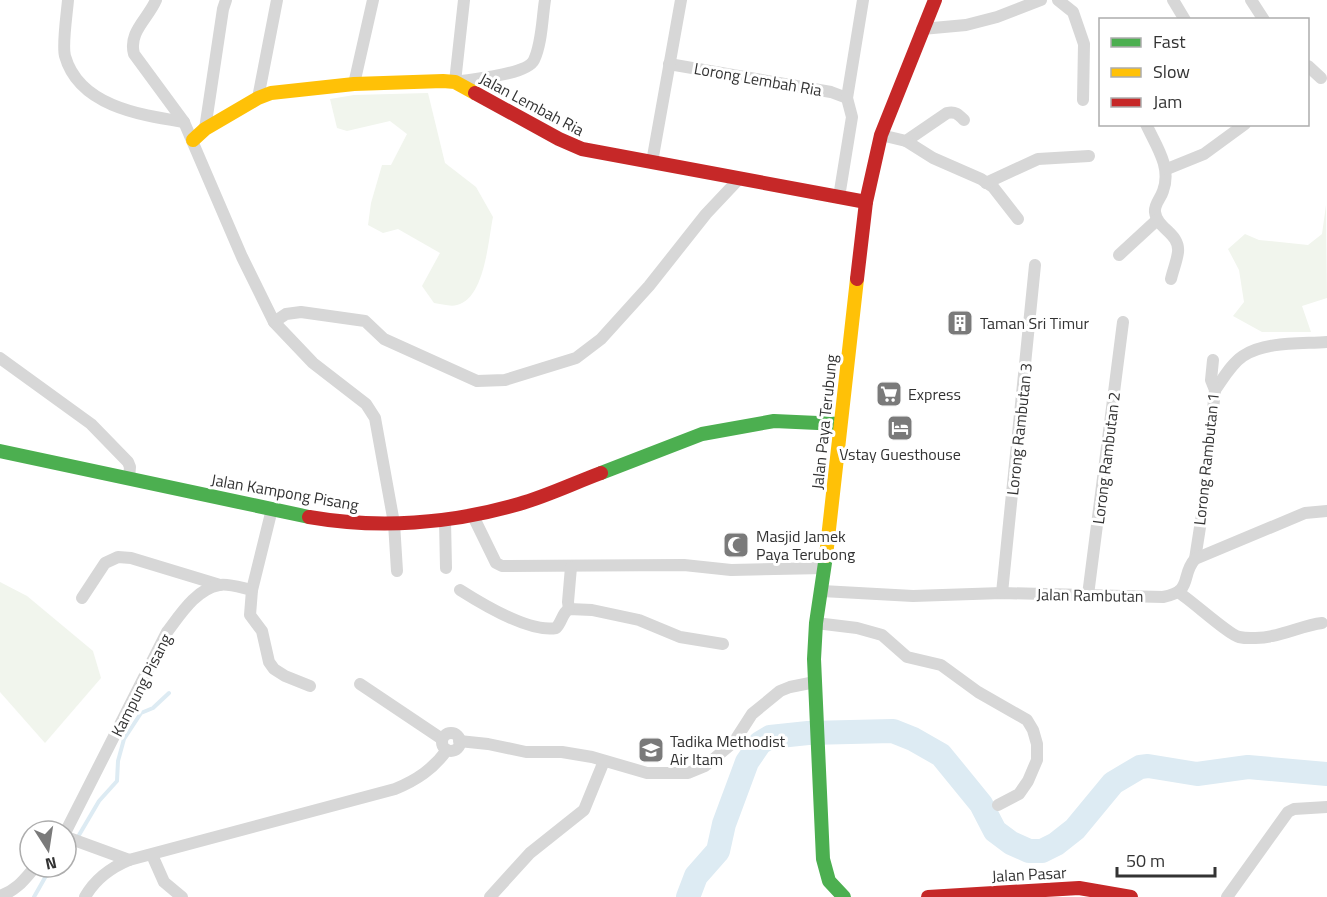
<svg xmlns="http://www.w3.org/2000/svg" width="1327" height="897" font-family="'Titillium Web',sans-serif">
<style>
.green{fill:#f1f5ed}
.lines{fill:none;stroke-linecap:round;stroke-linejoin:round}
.stream{stroke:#ddebf3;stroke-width:4}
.river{stroke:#ddebf3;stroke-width:24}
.street{stroke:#d7d7d7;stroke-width:12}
.fast{stroke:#4caf50;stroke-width:14}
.slow{stroke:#ffc107;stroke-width:14}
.jam{stroke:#c62828;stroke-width:14}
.labels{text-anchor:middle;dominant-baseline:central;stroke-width:6;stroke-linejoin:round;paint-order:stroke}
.street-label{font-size:16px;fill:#333;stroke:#fff}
.poi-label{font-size:16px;fill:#333;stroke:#fff;text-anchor:start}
</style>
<rect width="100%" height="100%" fill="#fff"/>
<g class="green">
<path d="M428,93l17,70 31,24 17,30c-5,24 -8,81 -36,88 -6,2 -16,-1 -23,-2l-12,-17 18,-33 -42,-24 -15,4 -15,-8 3,-22 11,-38h9l16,-31 -17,-13 -43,10 -10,-3 -7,-29 24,-4z"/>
<polygon points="1326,205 1327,298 1302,306 1311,332 1262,332 1233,316 1244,302 1239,270 1228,249 1245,234 1259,240 1308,245 1322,234"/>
<polygon points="0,582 27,596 93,651 101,678 45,743 0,692"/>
</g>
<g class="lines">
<g class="stream">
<polyline points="66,851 72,847 99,801 117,781 118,761 124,739 141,713 153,708 169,693"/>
<polyline points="34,897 51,867"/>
</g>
<polyline class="river" points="688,897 696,876 718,851 724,824 747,762 760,743 770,737 808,733 893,731 913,739 941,755 981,804 995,831 1011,843 1029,851 1042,851 1056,844 1075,829 1113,783 1140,767 1148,766 1197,774 1248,767 1327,774"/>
<g class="street">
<path d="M68,0c-1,13 -6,45 -3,56 14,50 75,59 119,66"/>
<path d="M156,0c-8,19 -28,32 -22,54l50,68 58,135 32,65 39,41 53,41 9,14 19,105 3,48"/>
<path d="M464,0l-9,82c17,-3 72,-7 79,-22 8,-17 8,-41 11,-60"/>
<polyline points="1058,0 1073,12 1084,44 1083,100"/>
<polyline points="1173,0 1185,20"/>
<polyline points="1251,0 1264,20"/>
<polyline points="922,29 966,25 997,17 1041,0"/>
<polyline points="669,64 831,92 847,98"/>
<polyline points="1308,66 1321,78"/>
<polyline points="354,84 373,0"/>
<polyline points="258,98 277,0"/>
<path d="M1146,124c10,22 26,43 17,67 -2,7 -9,13 -8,21 2,17 25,21 23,40 -1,9 -5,18 -7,27"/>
<polyline points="205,129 223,9 226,0"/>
<path d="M881,135l25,6 41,-28c8,-2 11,1 17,7"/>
<polyline points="906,141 933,158 981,179 993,187 1018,219"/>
<polyline points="652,162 681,0"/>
<polyline points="1167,169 1204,154 1245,124"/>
<polyline points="986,183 1038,159 1089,156"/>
<polyline points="839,197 852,117 847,98 863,0"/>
<polyline points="1119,255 1157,220"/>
<polyline points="274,322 286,314 301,312 365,321 384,339 477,381 505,380 576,358 601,339 649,286 706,214 739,179"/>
<polyline points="0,358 91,424 128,462 130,467 129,478"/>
<path d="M1215,390c8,-11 16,-26 28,-34 22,-15 59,-12 84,-14"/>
<polyline points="272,509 252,590 250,615 262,631 269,662 274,669 285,676 310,686"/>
<polyline points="473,516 496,563 502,566 684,565 731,570 825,568"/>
<polyline points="445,520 446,568"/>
<polyline points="1195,559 1203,508 1215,390 1211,380 1213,360"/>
<path d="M460,590c22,14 70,43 96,38 6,-6 6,-15 13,-19l23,1 47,10 41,17 43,7"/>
<path d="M822,591l91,5 89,-3 161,4c31,-6 17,-21 32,-38l110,-46 22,-2"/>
<path d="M1178,592c13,8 51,43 61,45 9,2 24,1 33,-1 17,-3 33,-11 50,-13"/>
<polyline points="1002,593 1035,265"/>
<polyline points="1088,595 1123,322"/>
<polyline points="82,598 105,563 118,557 131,558 220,585"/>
<polyline points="569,609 568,602 571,567"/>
<polyline points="816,623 857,628 882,635 907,657 941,665 978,692 1027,720 1033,730 1037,744 1037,760 1028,781 1019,794 998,805"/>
<polyline points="360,684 442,739"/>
<circle cx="451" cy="742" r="9"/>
<polyline points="459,741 488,744 526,752 562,752 592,757 647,773 688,773 705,766 734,742 752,714 780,691 790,687 815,682"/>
<path d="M66,831l101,-199c13,-17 29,-43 52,-47 9,-2 23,3 33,5"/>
<polyline points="66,837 129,860"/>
<polyline points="152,855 164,882 182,897"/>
<path d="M0,896c17,-6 24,-16 35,-29"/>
<path d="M85,897c10,-18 25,-29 44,-37l266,-71c22,-9 38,-20 52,-39"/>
<polyline points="490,897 530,853 584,810 604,761"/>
<polyline points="1227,897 1288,812 1294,809 1327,807"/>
</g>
<g class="fast">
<polyline points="0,451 309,517"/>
<polyline points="601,473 702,434 774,421 840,424"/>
<polyline points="826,556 816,623 814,659 823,859 829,881 844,897"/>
</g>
<g class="slow">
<polyline points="193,140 205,129 258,98 271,93 354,84 443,81 455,82 475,93"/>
<polyline points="826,556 857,279"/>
</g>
<g class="jam">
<polyline points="475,93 559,139 582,149 866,202"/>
<polyline points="857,279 866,202 881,135 935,0"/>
<path d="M309,517c69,12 142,7 210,-13 28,-8 55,-21 82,-31"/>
<polyline points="928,897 1079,888 1131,897"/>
</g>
</g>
<defs>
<g id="building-square" transform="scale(1.35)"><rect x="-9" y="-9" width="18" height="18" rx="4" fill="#7a7a7a" stroke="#fff"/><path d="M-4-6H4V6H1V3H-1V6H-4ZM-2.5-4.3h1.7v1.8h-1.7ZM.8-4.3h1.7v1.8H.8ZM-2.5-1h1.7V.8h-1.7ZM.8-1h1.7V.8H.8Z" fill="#fff"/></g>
<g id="supermarket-square" transform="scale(1.35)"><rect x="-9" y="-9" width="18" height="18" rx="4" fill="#7a7a7a" stroke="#fff"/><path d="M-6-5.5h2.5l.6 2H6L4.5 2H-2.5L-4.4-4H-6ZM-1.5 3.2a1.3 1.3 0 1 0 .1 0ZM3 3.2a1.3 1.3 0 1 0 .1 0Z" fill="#fff"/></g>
<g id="hotel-square" transform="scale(1.35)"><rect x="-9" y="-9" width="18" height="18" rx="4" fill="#7a7a7a" stroke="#fff"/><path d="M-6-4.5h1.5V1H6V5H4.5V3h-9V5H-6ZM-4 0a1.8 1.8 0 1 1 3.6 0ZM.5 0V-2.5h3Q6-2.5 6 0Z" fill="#fff"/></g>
<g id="mosque-square" transform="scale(1.35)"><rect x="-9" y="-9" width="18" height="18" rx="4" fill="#7a7a7a" stroke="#fff"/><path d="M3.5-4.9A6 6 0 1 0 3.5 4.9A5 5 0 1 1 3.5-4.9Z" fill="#fff"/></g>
<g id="school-square" transform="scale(1.35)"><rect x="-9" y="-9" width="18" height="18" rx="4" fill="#7a7a7a" stroke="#fff"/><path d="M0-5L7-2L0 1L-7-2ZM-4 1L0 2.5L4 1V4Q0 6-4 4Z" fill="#fff"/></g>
</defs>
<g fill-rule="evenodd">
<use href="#building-square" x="960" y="323"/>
<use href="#supermarket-square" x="889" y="394"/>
<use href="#hotel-square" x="900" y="428"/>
<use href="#mosque-square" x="736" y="545"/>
<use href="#school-square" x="651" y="750"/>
</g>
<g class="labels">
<g class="street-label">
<text transform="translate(758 79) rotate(10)">Lorong Lembah Ria</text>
<text transform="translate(532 104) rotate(28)">Jalan Lembah Ria</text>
<text transform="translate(824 422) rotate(-84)">Jalan Paya Terubung</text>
<text transform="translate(1019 429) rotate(-84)">Lorong Rambutan 3</text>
<text transform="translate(1106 458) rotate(-83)">Lorong Rambutan 2</text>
<text transform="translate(1206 459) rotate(-84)">Lorong Rambutan 1</text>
<text transform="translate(285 492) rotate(10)">Jalan Kampong Pisang</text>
<text transform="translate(1090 595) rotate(1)">Jalan Rambutan</text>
<text transform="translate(141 685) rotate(-63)">Kampung Pisang</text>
<text transform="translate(1029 874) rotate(-3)">Jalan Pasar</text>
</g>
<g class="poi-label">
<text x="980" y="323">Taman Sri Timur</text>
<text x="908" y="394">Express</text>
<text x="900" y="454" text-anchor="middle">Vstay Guesthouse</text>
<text x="756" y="536">Masjid Jamek<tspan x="756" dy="18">Paya Terubong</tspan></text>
<text x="670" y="741">Tadika Methodist<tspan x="670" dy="18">Air Itam</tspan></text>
</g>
</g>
<rect x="1099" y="18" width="210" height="108" fill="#ffffff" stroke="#adadad" stroke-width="1.5"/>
<rect x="1111" y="38" width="30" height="9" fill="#4caf50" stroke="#adadad" stroke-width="1.5"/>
<text x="1153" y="48" font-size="18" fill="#333333">Fast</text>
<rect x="1111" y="68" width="30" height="9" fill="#ffc107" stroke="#adadad" stroke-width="1.5"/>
<text x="1153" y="78" font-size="18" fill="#333333">Slow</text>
<rect x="1111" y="98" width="30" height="9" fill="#c62828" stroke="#adadad" stroke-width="1.5"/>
<text x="1153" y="108" font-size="18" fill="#333333">Jam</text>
<g transform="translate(48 849) rotate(168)"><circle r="28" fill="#ffffff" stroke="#adadad" stroke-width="1.5"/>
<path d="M0-4.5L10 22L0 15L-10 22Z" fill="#7a7a7a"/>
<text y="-9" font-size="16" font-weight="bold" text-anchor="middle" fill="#333333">N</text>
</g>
<path d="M1117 867v9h98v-9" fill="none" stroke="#333333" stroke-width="3"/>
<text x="1126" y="867" font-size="18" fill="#333333" stroke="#ffffff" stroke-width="4.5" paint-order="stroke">50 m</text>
</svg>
